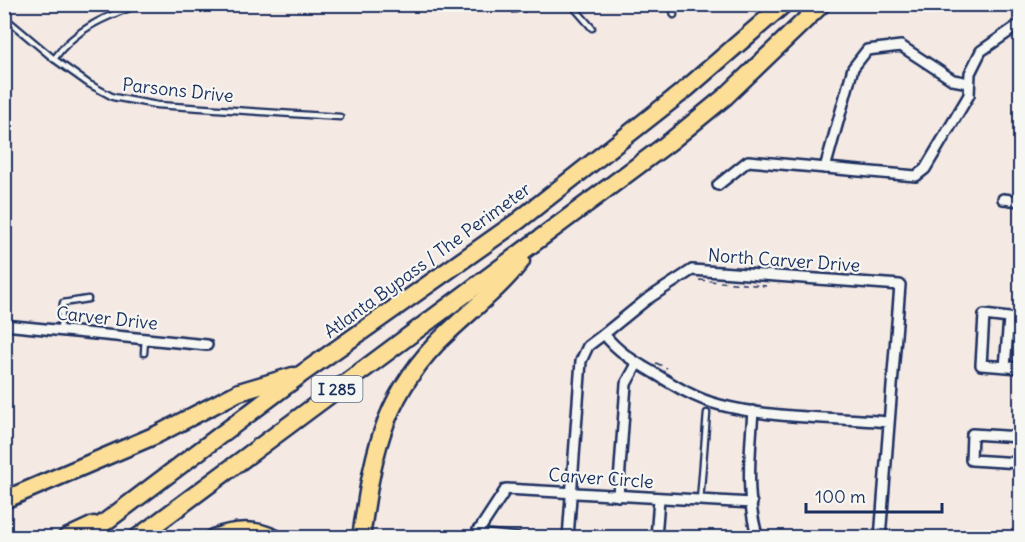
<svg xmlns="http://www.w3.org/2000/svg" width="1025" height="542" font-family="Delius,sans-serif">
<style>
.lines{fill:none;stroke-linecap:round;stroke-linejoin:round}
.lane-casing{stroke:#1b2f5e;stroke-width:9}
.street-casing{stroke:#1b2f5e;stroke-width:14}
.highway-casing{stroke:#1b2f5e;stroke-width:21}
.path{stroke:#1b2f5e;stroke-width:1.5;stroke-dasharray:6 4.5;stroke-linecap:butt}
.lane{stroke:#f6f6f2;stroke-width:4.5}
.street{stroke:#f6f6f2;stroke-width:9}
.highway{stroke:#fcde96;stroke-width:16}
.labels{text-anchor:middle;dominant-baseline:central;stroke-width:4.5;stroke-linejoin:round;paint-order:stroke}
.shield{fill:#f6f6f2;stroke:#5d6b8a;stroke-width:1.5}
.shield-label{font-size:16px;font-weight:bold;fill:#1b2f5e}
.street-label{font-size:18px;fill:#1b2f5e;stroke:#f6f6f2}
</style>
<rect width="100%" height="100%" fill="#f5e9e4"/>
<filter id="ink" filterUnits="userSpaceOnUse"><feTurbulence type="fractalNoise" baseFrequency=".0167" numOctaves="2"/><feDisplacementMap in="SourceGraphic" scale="12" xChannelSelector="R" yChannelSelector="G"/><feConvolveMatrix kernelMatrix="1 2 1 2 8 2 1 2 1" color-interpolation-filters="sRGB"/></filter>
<g filter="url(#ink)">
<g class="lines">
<g class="lane-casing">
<g id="lane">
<polyline points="571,4 592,28"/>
<polyline points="671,4 674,15"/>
<polyline points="4,17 54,59 89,84 113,97 157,105 340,117"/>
<path d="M54,59c22,-31 52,-43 87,-55"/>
<polyline points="60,329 63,303 88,299"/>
<polyline points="144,353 145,339"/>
<polyline points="700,501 707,413"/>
</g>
</g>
<g class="street-casing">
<g id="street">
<polyline points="825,168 853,68 867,50 901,46 953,80 969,83"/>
<polyline points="718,185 748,161 916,176 925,169 969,95 970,73 981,51 1020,24"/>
<polyline points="1003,199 1020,201"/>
<polyline points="4,325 207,345"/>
<polyline points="1005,367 1009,318 984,315 981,365 1020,368"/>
<path d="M753,411c-3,41 -8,87 5,127"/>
<polyline points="1020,437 972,434 971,460 1020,463"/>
<polyline points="618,496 626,384 637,364"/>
<polyline points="478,530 486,535 517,538"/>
<polyline points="474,538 506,489 752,503"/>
<polyline points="568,538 581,361 588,346 604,334"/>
<polyline points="656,538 659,499"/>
<path d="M880,538l20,-253 -208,-15 -46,30 -42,34c14,18 31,28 50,39 21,13 42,26 66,32 54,14 113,12 169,17"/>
</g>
</g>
<g class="highway-casing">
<g id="highway">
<polyline points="4,500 156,435 239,392 293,376"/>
<polyline points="66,538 94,525"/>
<polyline points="84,538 300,375 518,221 686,89 784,4"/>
<polyline points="137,538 671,141 726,96 822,4"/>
<path d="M213,538c20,-8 41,-10 61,0"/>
<path d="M361,538c11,-77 19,-135 75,-194 28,-29 59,-50 85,-83"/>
</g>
</g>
<g class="path">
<polyline points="512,13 526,12"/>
<polyline points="699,280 766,286"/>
<polyline points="656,363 667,368"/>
</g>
<use href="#lane" class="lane"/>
<use href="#street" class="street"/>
<use href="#highway" class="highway"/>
</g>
</g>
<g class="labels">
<rect class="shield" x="311.5" y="376" width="51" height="26" rx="4.5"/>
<g class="shield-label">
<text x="337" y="389">I 285</text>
</g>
<g class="street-label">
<text transform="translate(178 90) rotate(6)">Parsons Drive</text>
<text transform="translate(427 260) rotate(-36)">Atlanta Bypass / The Perimeter</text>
<text transform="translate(784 260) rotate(4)">North Carver Drive</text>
<text transform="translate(107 318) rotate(6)">Carver Drive</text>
<text transform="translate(601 478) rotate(4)">Carver Circle</text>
</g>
</g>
<rect width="1025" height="542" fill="none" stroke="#f6f6f2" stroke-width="24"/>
<rect x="12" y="12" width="1001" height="518" fill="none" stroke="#1b2f5e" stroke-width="2" filter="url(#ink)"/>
<path d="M806 503v9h136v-9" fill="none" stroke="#1b2f5e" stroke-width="3"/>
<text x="815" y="503" font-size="18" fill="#1b2f5e" stroke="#f6f6f2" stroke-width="4.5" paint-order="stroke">100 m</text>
</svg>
